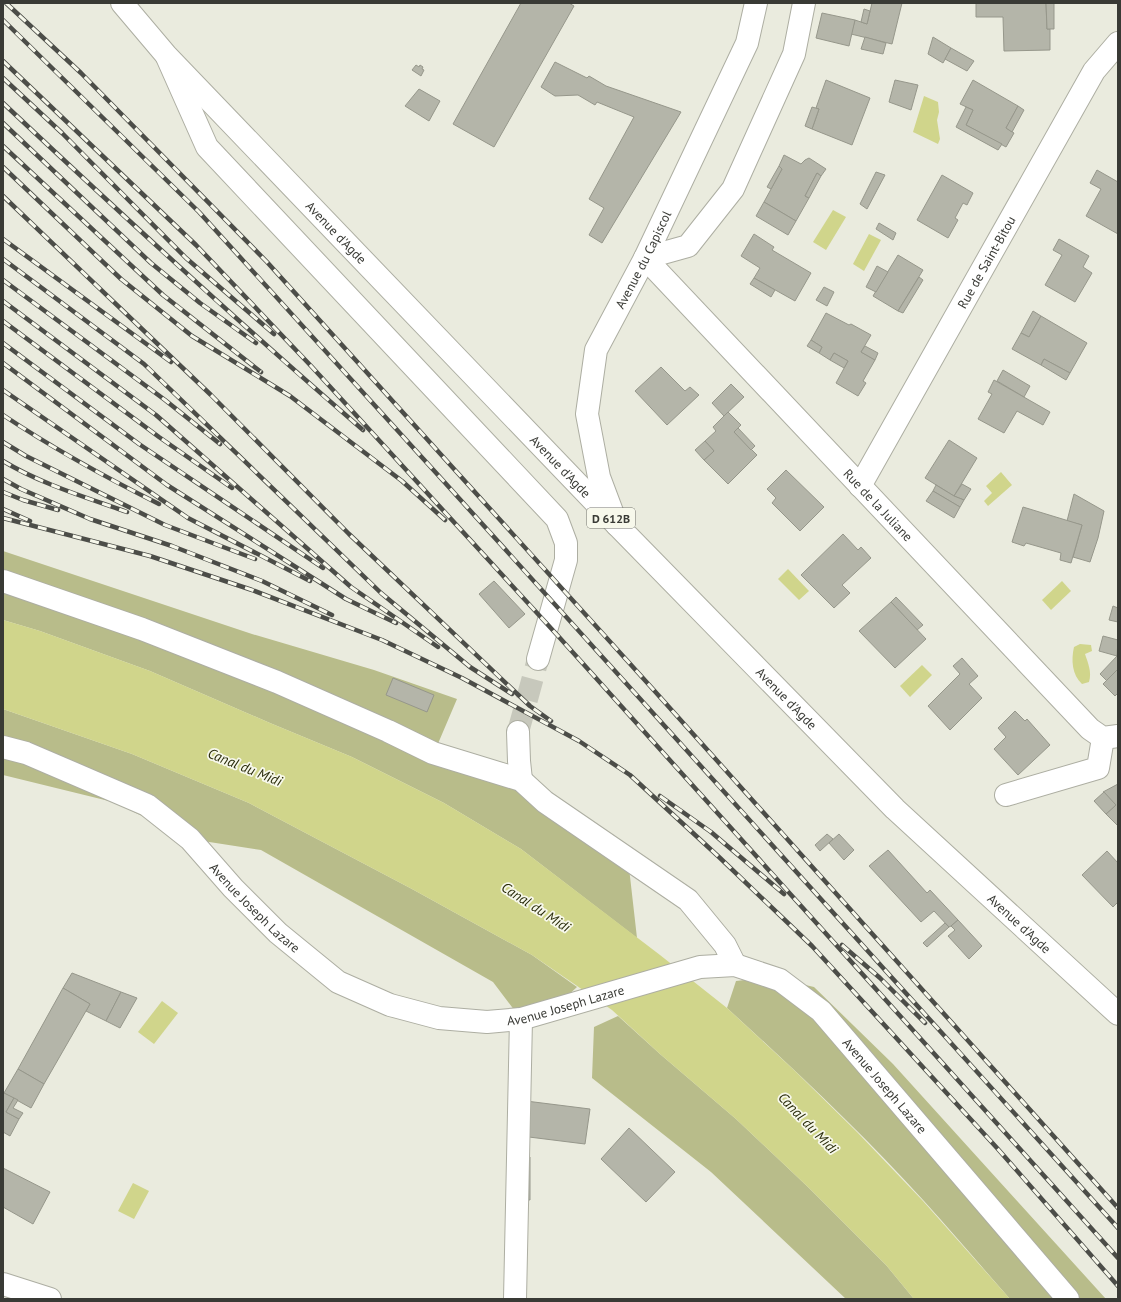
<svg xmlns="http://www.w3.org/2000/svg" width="1121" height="1302" font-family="'PT Sans',sans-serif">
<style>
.green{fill:#b8bc8a}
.water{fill:#d0d58b}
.building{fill:#b4b5a9;stroke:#96978b}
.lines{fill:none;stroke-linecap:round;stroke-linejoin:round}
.minor-tunnel{stroke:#c7c8bc;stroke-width:22;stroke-dasharray:22 11;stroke-linecap:butt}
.minor-casing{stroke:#adaea2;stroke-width:24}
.major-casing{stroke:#adaea2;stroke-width:24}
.minor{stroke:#fff;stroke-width:22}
.major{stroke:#fff;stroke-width:22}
.rail-casing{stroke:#4c4d48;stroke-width:4.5}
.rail{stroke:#f7f8eb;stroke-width:3;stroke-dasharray:9;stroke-linecap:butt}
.labels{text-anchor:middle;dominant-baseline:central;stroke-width:3.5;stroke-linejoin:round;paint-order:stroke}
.shield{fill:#f7f8eb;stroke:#72736c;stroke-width:1}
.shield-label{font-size:12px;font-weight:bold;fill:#393a35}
.street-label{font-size:13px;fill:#393a35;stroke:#f7f8eb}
.water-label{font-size:14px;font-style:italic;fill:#2a2c0b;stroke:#f7f8eb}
</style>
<rect width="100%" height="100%" fill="#eaebde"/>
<g class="green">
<polygon points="3,551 252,634 374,670 457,699 434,753 521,780 628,859 637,938 521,849 444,803 352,757 270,723 150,671 40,631 3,620"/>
<polygon points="3,709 132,754 249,803 412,889 532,955 577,987 553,1009 521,1019 493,982 261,850 190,839 113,802 3,775"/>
<path d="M771,977l43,10 79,77 213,235h-96c-29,-33 -57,-66 -86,-98 -62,-68 -129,-131 -197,-193l9,-27z"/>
<polygon points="618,1016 660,1054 736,1119 809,1188 886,1265 914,1299 846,1299 711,1172 592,1078 594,1027"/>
</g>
<g class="water">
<polygon points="924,96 938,102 939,112 937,120 940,139 938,144 913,132"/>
<polygon points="833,210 846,217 826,250 813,242"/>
<polygon points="869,234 881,240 864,271 853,264"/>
<polygon points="1001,472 1012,485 988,506 984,501 992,493 986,486"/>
<polygon points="788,569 809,591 799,600 778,579"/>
<polygon points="1062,581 1071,591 1051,610 1042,600"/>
<polygon points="3,620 40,631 150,671 270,723 352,757 444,803 521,849 660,955 727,1008 795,1071 857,1132 923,1201 1010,1299 914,1299 886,1265 809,1188 736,1119 660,1054 612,1010 532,955 412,889 249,803 132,754 3,709"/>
<path d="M1080,644l11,1 1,6 -7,3c3,9 7,18 4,28l-7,2c-10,-9 -11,-24 -8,-37z"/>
<polygon points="922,665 932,675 910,697 900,686"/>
<polygon points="162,1001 178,1013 154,1044 138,1032"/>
<polygon points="133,1183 149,1191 134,1219 118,1211"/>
</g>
<g class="building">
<polygon points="521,3 569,3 574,6 494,147 453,124"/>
<polygon points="872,3 902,3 892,44 851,34 855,20 867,24"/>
<polygon points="976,3 1046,3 1047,29 1050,29 1050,50 1004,51 1003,17 976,17"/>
<polygon points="1046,3 1054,3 1054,29 1047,29"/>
<polygon points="864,9 870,11 867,24 861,22"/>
<polygon points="822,13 855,20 849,46 816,38"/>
<polygon points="865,37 886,43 883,54 861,49"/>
<polygon points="933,37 951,48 943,63 928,54"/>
<polygon points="951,48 974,61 967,71 945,59"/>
<polygon points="555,62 587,78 589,76 606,86 681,112 602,243 589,235 604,208 589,199 634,117 597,102 595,105 578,95 555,96 541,87"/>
<polygon points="416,65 419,67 420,65 423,67 422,69 424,70 421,76 412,70"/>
<polygon points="826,80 870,98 852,145 812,129 819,109 816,108"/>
<polygon points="895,80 918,85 911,110 889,102"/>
<polygon points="973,80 1018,106 1006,128 1014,133 1006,147 966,125 973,110 960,104"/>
<polygon points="419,89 440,101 429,121 405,106"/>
<polygon points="1018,106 1024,110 1012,132 1006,128"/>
<polygon points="812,107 819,109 812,129 805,126"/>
<polygon points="966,107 973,110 966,125 1002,144 998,150 956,127"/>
<polygon points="784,155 801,164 805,160 809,158 826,169 821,176 817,173 805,196 809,198 796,221 764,202 782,169 779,166"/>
<polygon points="779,166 782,169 771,189 767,187"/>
<polygon points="1097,170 1118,182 1118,234 1086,216 1101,189 1090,183"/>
<polygon points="876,172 885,175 867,209 860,204"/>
<polygon points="817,173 821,176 809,198 805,196"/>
<polygon points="942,175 973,193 967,205 963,203 955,218 958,220 948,238 917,220"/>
<polygon points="764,202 796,221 788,235 756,216"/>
<polygon points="879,223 896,233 893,240 876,229"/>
<polygon points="754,234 774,247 772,250 811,273 795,301 754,278 760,268 741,256"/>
<polygon points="1059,239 1089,256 1083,267 1092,273 1075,302 1045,285 1062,255 1053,250"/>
<polygon points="898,255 923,270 898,311 873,296"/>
<polygon points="877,266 888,272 876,292 866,287"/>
<polygon points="919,277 923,280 903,313 898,311"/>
<polygon points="754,278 775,290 771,297 750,284"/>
<polygon points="824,287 834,292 827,306 816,300"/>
<polygon points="1033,311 1041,316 1029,337 1021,333"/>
<polygon points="826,313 849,325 851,324 871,335 861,352 875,360 863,381 866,383 858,396 836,383 848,361 834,353 830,360 819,353 822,347 811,340"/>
<polygon points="1041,316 1087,343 1070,373 1044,359 1041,365 1012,349 1021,333 1029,337"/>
<polygon points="811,340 822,347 819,353 807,346"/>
<polygon points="865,346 878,353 875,360 861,352"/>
<polygon points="834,353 848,361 844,368 830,360"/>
<polygon points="1044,359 1070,373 1066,380 1041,365"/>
<polygon points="661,367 685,391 690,387 699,395 667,425 635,391"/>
<polygon points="1003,370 1030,386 1024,397 997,381"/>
<polygon points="994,380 1050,412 1043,425 1017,411 1004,433 978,419 992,394 988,392"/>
<polygon points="731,384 744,397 724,416 712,403"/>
<polygon points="728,412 741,425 734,432 757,455 728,484 704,460 714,451 705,441 716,431 713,427"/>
<polygon points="738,428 755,446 751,450 734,432"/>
<polygon points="949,440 977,458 954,496 925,478"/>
<polygon points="705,441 714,451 704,460 695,450"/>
<polygon points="786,470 824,507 800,531 772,503 776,498 767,489"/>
<polygon points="962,484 971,489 964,500 954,496"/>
<polygon points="936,485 954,496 964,500 960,507 933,491"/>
<polygon points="933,491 960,507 954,518 926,501"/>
<polygon points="1074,494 1104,511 1098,538 1090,562 1073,557 1082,525 1067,521"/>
<polygon points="1023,507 1082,525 1071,563 1060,560 1061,553 1026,543 1024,546 1012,542"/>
<polygon points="843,534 858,550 861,547 871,558 842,585 850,593 834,608 801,575"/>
<polygon points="494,581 525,614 509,628 479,594"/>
<polygon points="896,597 923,625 917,630 891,602"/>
<polygon points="891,602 926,639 895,668 859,631"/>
<polygon points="1113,606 1118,608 1118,622 1109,620"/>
<polygon points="1103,636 1118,640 1117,656 1099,651"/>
<polygon points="1118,652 1118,669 1107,681 1100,674 1117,656"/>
<polygon points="962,658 978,676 969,684 982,698 950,730 928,706 960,674 953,666"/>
<polygon points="1118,669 1118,693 1115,696 1103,684"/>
<polygon points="393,678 434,695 427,712 386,695"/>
<polygon points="1015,711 1025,721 1027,719 1050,745 1018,775 994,749 1006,737 998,728"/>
<polygon points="1118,784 1118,826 1106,814 1116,805 1103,792"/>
<polygon points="1104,792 1116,805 1106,814 1094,801"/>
<polygon points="827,834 833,839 820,851 815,845"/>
<polygon points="839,834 854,850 844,860 829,843"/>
<polygon points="888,850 927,893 930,890 958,920 951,926 949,927 934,911 921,922 869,866"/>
<polygon points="1107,851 1118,863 1118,902 1113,907 1082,875"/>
<polygon points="958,920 982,946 969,959 948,936 955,930 951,926"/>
<polygon points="945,923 949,927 927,947 923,943"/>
<polygon points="72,973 121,992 106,1021 86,1011 90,1004 63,988"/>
<polygon points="63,988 90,1004 44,1084 18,1069"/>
<polygon points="121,992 137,998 120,1028 106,1021"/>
<polygon points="18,1069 44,1084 31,1108 4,1093"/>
<polygon points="4,1093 14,1098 6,1112 19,1119 10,1136 3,1132 3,1095"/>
<polygon points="14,1098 18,1100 13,1108 23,1113 19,1119 6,1112"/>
<polygon points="526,1101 590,1109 585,1144 521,1136"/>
<polygon points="629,1128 675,1172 646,1202 601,1159"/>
<polygon points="520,1156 530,1157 530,1200 521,1199"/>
<polygon points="3,1168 50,1192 33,1224 3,1207"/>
</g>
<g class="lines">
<polyline class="minor-tunnel" points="518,732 538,659"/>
<g class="minor-casing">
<g id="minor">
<path id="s1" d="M804,3l-10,51 -61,135 -45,57 -43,12 445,471 13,9 15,-2"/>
<polyline points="167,57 207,147 557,519 566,543 566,560 538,659"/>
<path id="s2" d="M860,486l234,-415 24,-28"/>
<path id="s3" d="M617,525l-18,-48 -12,-63 9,-64 49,-92 102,-215 9,-40"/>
<polyline points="3,581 142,629 277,682 388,731 433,753 521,780 545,802 688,900 725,945 735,965"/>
<polyline points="518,732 519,761 521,780"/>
<polyline points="1006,795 1098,768 1103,738"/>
<polyline points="3,1284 50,1299"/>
<polyline points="515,1299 521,1019"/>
</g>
</g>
<g class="major-casing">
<g id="major">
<path id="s4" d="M122,3l44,52 451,470 278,284 223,205"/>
<path id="s5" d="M3,747l23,6 121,52 43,34 43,49 45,45 60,49 52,23 49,13 48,4 34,-3 179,-52 35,-2 45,15 41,31 247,288"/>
</g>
</g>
<use href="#minor" class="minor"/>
<use href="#major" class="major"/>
<g class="rail-casing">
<g id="rail">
<polyline points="6,3 81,73 267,262 651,687 1118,1208"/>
<polyline points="3,20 199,212 438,475 1118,1228"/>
<polyline points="3,61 196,245 312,367 559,637 1118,1258"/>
<polyline points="3,78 62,133 186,258 274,334"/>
<path d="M3,103c118,111 237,221 360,327"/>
<polyline points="3,123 151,263 200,303 256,343"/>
<polyline points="3,146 163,295 261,372"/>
<polyline points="3,167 121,279 192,336 290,396 402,481 445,520"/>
<polyline points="3,196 211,395 349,534 530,706 551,721"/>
<polyline points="3,239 171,362"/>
<polyline points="3,259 144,364 381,593 470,667 512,694"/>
<polyline points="3,280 165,400 220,444"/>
<polyline points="3,301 156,415 351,587 438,647"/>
<polyline points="3,321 159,437 232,488"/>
<polyline points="3,343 139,444 323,568"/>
<polyline points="3,363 167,485 346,599 396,623"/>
<polyline points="3,390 188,518 310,581"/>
<path d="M3,415c51,34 102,62 156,89"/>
<polyline points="3,442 26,456 165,525 255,559"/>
<path d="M3,461c38,23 82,36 124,51"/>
<polyline points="3,479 21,489 90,519 172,546 262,581 332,615"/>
<polyline points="3,492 23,500 58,510"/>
<polyline points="3,509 30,521"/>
<polyline points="3,518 150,556 252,590 382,640 462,678 579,741 630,775 719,857 812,946 997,1148 1118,1286"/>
<polyline points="660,796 711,832 784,894"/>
<polyline points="842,945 880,978 925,1023"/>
</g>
</g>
<use href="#rail" class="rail"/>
</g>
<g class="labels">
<rect class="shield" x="587" y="508" width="48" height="20" rx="3"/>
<g class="shield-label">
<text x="611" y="518">D 612B</text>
</g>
<g class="street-label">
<text stroke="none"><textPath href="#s4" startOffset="314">Avenue d'Agde</textPath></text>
<text stroke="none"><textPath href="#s3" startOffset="282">Avenue du Capiscol</textPath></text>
<text stroke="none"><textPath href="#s2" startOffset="257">Rue de Saint-Bitou</textPath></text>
<text stroke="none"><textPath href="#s4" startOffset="638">Avenue d'Agde</textPath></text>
<text stroke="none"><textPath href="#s1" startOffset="657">Rue de la Juliane</textPath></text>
<text stroke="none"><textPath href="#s4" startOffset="962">Avenue d'Agde</textPath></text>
<text stroke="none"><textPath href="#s5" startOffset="305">Avenue Joseph Lazare</textPath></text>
<text stroke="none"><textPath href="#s4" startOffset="1286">Avenue d'Agde</textPath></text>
<text stroke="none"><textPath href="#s5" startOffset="653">Avenue Joseph Lazare</textPath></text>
<text stroke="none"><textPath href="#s5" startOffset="1025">Avenue Joseph Lazare</textPath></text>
</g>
<g class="water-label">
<text transform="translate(245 767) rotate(22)">Canal du Midi</text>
<text transform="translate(536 907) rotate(33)">Canal du Midi</text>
<text transform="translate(808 1123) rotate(46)">Canal du Midi</text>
</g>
</g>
<rect width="1121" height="1302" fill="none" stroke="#393a35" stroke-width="8"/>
</svg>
